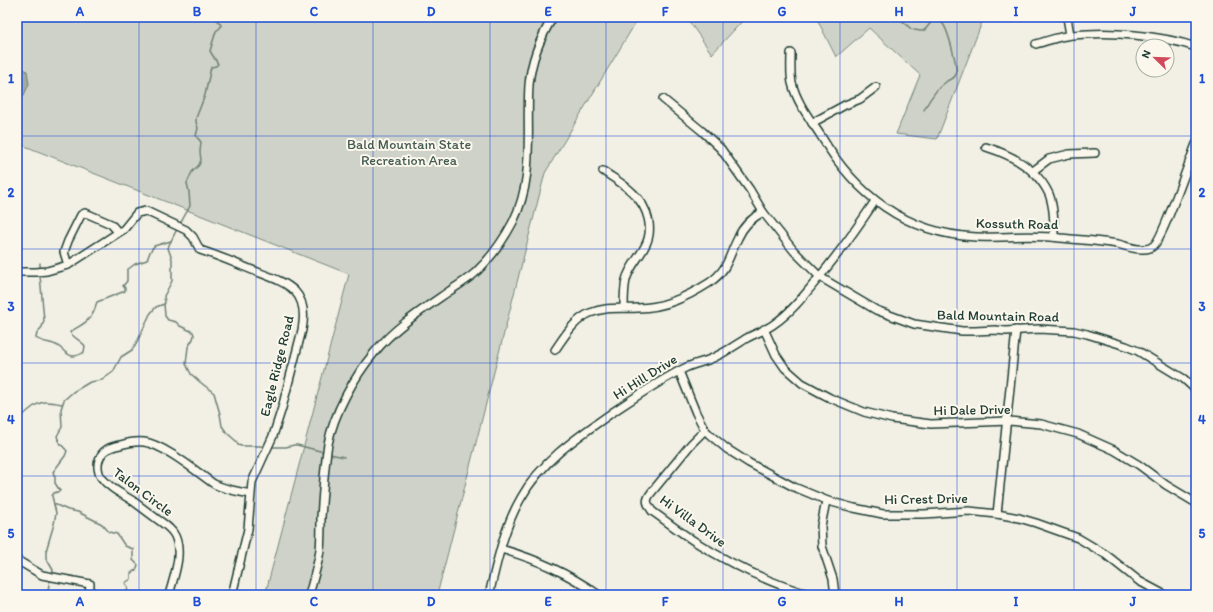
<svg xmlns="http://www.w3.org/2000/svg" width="1213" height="612" font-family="Itim,sans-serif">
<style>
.green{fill:#cfd2c8;stroke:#77887e}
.water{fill:#a2aba1;stroke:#6e7f75}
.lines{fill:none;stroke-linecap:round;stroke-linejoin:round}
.stream{stroke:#6e7f75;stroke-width:1.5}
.minor-casing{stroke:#1f3d34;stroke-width:10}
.minor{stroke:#fbf7ec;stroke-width:7}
.grid{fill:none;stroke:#1d4ed8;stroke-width:1;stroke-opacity:0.55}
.labels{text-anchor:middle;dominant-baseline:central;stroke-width:4;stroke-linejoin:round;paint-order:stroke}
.park-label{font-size:14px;fill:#425b52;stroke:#fbf7ec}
.street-label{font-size:14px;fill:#1f3d34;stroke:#fbf7ec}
.neatline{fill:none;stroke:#1d4ed8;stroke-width:1.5}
.grid-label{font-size:13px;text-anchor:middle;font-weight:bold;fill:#1d4ed8}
</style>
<rect width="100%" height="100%" fill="#f2f0e5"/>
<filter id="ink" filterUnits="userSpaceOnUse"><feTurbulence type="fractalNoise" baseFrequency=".025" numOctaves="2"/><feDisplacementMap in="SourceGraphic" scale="8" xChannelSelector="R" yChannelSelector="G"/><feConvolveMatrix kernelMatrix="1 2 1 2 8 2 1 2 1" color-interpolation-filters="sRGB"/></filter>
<g filter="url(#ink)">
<g class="green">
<polygon points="17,17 639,17 545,173 437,595 265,595 349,274 17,143"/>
<polygon points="686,17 746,17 712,54"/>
<polygon points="816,17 984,17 937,139 896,134 920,75 869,28 836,57"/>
</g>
<polygon class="water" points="21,67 27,71 29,84 24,95 17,105 17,69"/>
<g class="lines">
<g class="stream">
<path d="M896,17l8,5 7,7c15,4 12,3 21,-8 4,0 9,-1 11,3 5,6 15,43 13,50 -1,5 -6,5 -9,7 -10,7 -18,19 -23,29"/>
<polyline points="180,224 190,206 189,192 187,183 192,172 199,165 201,160 200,152 201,142 196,136 198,128 196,122 196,118 205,95 211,67 216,66 218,64 210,51 216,31 220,28 221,25 215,17"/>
<polyline points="177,229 169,245 168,248 172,259 172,281 164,296 165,303 164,304 165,316 168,320 176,322 180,326 193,332 194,335 193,339 188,347 186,364 191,374 200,382 214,393 220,414 222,426 227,433 236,441 238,445 241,446 266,446"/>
<polyline points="40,263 40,269"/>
<path d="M40,275l4,45 -2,7 -5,6 -1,5c7,5 15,4 22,8 9,7 13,15 26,6l1,-6c-4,-6 -12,-8 -15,-14 9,-6 20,-10 24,-21 2,-3 1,-5 3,-9l28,-11v-3l-2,-2 4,-5v-11l8,-6 12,-4 3,-8 4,-6 17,-5"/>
<path d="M17,421c8,-7 18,-19 29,-19 5,0 11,1 16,2"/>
<polyline points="271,447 286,447 294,445 297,445 324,452"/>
<polyline points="330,454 344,457"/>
<polyline points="54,504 68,510 78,512 102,524 109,532 117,534 125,546 133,549 133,560 138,565 136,570 131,573 131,579 125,583 128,587 127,592 129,595"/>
<polyline points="52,574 53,570 46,558 46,551 54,524 56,513 52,496 54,493 60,491 55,483 55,477 53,472 65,456 67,451 59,442 57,436 62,427 61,409 64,400 73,392 90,382 102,380 113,372 121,357 132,350 138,340 150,314 156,307 164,304"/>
<polyline points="47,595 50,580"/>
</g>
<g class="minor-casing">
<g id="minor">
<polyline points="1067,17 1070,35"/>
<path d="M1036,44c11,-3 24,-8 36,-9 39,-4 87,0 124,12"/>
<path d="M791,53c0,10 -1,20 1,30 5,20 18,36 29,53 34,58 85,98 155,101 28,1 56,-3 84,1 19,2 39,3 58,6 8,2 17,6 26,5 3,0 7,-1 9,-3 9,-5 37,-87 43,-102"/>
<polyline points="663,99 702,131 721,149 750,190 763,212 794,251 820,277 876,310 914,324 962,331 975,331 995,330 1006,331 1039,329 1074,331 1087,334 1126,346 1138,351 1184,379 1196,390"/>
<polyline points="812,123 845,105 860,99 876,87"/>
<path d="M986,147c26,8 51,21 63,47 5,13 5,29 5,43"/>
<path d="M603,171c10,7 21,13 30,22 15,14 22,37 11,55 -6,11 -15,20 -18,32 -2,9 -2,19 -2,28"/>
<polyline points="1033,171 1049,159 1069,154 1095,153"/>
<polyline points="68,265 64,252 68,241 81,215 85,213 88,214 111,224 118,232"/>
<path d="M17,272h19l11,-1 21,-6 56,-36 13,-16 9,-2 40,19 7,7 7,13c19,6 37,14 55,21 31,12 55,18 47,59l-20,78 -9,28 -21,46 -4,47 -16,66"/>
<polyline points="764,329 776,355 785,368 802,383 830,398 864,412 892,419 931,424 1009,421 1041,424 1078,434 1114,450 1139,465 1166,485 1196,503"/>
<path d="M555,350c9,-13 19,-30 35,-37 17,-7 30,-4 48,-5 26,0 49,-11 71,-25 20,-14 19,-26 29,-45 5,-12 14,-20 25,-26"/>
<polyline points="679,371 696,413 705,430 710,435 727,449 749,463 794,487 828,501 854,508 883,514 924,514 969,511 997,514 1019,518 1036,523 1078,538 1105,554 1139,581 1165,595"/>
<path d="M705,430l-14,14 -40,49c-6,8 -4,10 1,18 14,10 28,21 42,30 38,24 74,42 117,54"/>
<polyline points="826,501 821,526 822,546 833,579 835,595"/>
<polyline points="997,514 1016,330"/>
<path d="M501,549c38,11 66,24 98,46"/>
<polyline points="17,560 42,575 90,584 89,595"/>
<path d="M169,595c5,-19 14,-41 6,-59 -3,-7 -11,-12 -18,-17 -8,-6 -16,-12 -24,-18 -11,-7 -24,-13 -32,-24 -3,-4 -4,-12 -2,-17 3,-10 11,-13 21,-15 7,-2 16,-4 24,-3 19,2 53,30 70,42 12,6 23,7 36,10"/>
<path d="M309,595c4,-15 9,-30 11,-45 1,-11 1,-22 1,-33 2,-24 3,-49 7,-73 6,-31 26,-67 46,-91 20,-25 48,-43 74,-61 9,-6 19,-12 27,-19 15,-14 28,-32 38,-51 22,-44 13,-89 16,-137 2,-24 11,-47 24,-68"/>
<path d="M489,595c8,-33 15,-68 32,-97 21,-38 58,-62 92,-86 24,-16 47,-32 72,-44 8,-4 15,-5 23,-8 14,-5 26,-14 39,-22 9,-5 19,-8 27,-14 17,-12 29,-27 42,-43 22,-26 41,-53 59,-80"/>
</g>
</g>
<use href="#minor" class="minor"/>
</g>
</g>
<path class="grid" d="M139,17v578M256,17v578M373,17v578M490,17v578M606,17v578M723,17v578M840,17v578M957,17v578M1074,17v578M17,136h1179M17,249h1179M17,363h1179M17,476h1179"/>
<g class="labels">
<g class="park-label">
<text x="409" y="144">Bald Mountain State<tspan x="409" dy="16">Recreation Area</tspan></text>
</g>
<g class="street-label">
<text transform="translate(1017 224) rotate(1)">Kossuth Road</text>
<text transform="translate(998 316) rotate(1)">Bald Mountain Road</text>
<text transform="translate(277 366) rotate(-76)">Eagle Ridge Road</text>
<text transform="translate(645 377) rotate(-32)">Hi Hill Drive</text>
<text transform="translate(972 410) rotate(-1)">Hi Dale Drive</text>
<text transform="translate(143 492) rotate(37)">Talon Circle</text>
<text transform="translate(926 499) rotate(-1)">Hi Crest Drive</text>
<text transform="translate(693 521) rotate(36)">Hi Villa Drive</text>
</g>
</g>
<rect width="1213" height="612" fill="none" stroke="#fbf7ec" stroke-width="44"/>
<g transform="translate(1155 58) rotate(293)"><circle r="19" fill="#fbf7ec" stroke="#a3ada2"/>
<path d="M0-3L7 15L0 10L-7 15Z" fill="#d1495b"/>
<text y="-6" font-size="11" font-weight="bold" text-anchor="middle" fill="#1f3d34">N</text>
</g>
<rect x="22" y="22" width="1169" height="568" class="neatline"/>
<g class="grid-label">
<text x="80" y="16">A</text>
<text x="197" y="16">B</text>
<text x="314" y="16">C</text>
<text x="431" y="16">D</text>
<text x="548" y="16">E</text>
<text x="665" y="16">F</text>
<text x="782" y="16">G</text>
<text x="899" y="16">H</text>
<text x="1016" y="16">I</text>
<text x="1133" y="16">J</text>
<text x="11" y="83">1</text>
<text x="1202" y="83">1</text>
<text x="11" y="197">2</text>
<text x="1202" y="197">2</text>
<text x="11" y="311">3</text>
<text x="1202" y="311">3</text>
<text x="11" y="424">4</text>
<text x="1202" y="424">4</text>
<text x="11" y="538">5</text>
<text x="1202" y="538">5</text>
<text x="80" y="606">A</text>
<text x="197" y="606">B</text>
<text x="314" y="606">C</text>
<text x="431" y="606">D</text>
<text x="548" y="606">E</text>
<text x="665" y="606">F</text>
<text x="782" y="606">G</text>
<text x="899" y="606">H</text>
<text x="1016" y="606">I</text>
<text x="1133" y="606">J</text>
</g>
</svg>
